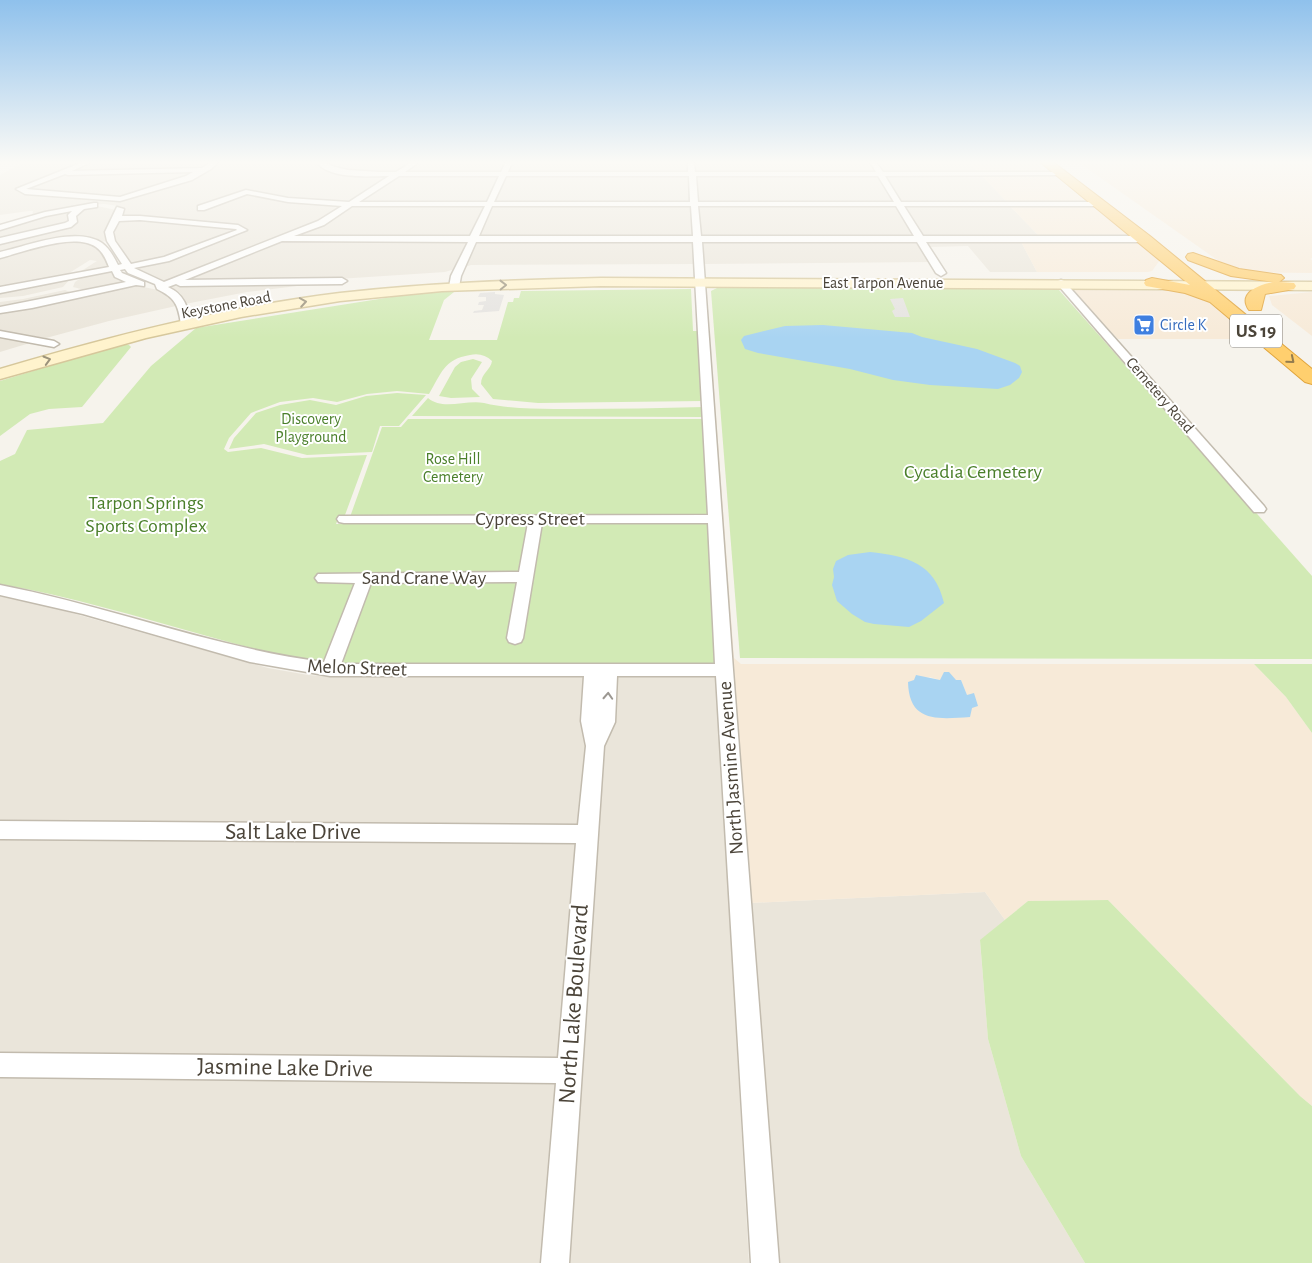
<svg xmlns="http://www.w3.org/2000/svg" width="1312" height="1263" font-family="'Alegreya Sans',sans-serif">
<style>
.residential{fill:#eae5da}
.commercial{fill:#f7ead8;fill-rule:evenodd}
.green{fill:#d2eab5}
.parking{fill:#e5e3e0}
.water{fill:#a9d4f2}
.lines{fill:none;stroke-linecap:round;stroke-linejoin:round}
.street-casing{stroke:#c2bbae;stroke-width:3}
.secondary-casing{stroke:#d6c79b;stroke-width:3}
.highway-casing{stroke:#e0a43c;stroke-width:2}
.street{fill:#fff;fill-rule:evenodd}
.secondary{fill:#fff3cd;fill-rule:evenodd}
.highway{fill:#ffcf6e;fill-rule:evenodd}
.oneway{stroke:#9c937c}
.oneway2{stroke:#937c4e}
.oneway3{stroke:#9c9892}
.labels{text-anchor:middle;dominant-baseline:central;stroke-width:4;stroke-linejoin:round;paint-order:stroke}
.far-street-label{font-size:16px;fill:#4b4439;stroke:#fff}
.far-shop-label{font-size:16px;fill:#366cbe;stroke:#fff;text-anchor:start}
.far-park-label{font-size:16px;fill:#4a7f2a;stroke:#fff}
.shield{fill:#fff;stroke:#817c74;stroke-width:1}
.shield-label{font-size:19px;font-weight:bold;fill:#4b4439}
.park-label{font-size:20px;fill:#4a7f2a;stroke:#fff}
.street-label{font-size:20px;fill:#4b4439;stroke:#fff}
.near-street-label{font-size:24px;fill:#4b4439;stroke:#fff}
</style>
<rect width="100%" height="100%" fill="#f6f3ec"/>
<g class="residential">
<polygon points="24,162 85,162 18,187 16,190 18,192 109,202 122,200 205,169 68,172 91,162 315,162 324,168 392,176 351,202 300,200 248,190 196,208 200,209 246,193 346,206 319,222 164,283 134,268 168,260 242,234 247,229 240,226 143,216 121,217 125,211 123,207 105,204 82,205 32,216 33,211 29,211 0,215 0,175"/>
<polygon points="323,162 413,162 395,173 365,173 337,168"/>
<polygon points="419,162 506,162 500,173 402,173"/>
<polygon points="512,162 688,162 689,173 507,173"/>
<polygon points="694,162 870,162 877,173 695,173"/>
<polygon points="876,162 968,162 979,173 883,173"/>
<polygon points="197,171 120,198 28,191 24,188 62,174"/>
<polygon points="499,175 487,203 358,202 399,176"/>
<polygon points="505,175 689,176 691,203 494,203"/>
<polygon points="878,175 895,203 698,203 696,176"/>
<polygon points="885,175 981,175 1007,202 902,203"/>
<polygon points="354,205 485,205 470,237 291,237 324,223"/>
<polygon points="492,205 691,205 693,237 478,237"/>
<polygon points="698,205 896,205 916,237 700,237"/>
<polygon points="903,205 1009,205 1040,237 923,237"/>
<polygon points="97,206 116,210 105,231 106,241 100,242 86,238 0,254 0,242 77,222 76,215 81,210"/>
<polygon points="75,209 68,216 68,223 0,239 0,229"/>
<polygon points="133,219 235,229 238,230 165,258 132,265 118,245 113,232 119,220"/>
<polygon points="469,240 455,269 445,272 338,279 179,281 283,241"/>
<polygon points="477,240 693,240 695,264 471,265 465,267"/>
<polygon points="700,240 918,240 931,262 703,264"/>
<polygon points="926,240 1020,240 1037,272 990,272 968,246 930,247"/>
<polygon points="85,241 98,249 110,268 75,275 97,261 90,260 66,275 0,288 0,256 61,242"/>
<polygon points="110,271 113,276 128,283 85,290 73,287 75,282 81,278"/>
<polygon points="70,279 63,287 23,296 0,298 0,291 29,288"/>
<polygon points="322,283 247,292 185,304 180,293 167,287 187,285"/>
<polygon points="134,285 158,290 171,296 176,306 109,321 46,338 0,331 0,312 87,296"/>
<polygon points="65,290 75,294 0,308 0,302 23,299"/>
<polygon points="0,337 33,342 0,352"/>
<polygon points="0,596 54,608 268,668 308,675 332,677 716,677 749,1263 0,1263"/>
<polygon points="985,892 1005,920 980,941 988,1039 1021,1156 1085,1263 778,1263 750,903"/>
</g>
<g class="commercial">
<polygon points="968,162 1035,162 1050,173 979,173"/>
<polygon points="1078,162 1312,162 1312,258 1310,259 1312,260 1312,273 1238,272 1223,264"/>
<polygon points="981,175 1053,175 1087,202 1007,202"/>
<polygon points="1009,205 1090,205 1131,237 1040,237"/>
<polygon points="1020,240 1135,240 1160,260 1152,271 1148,272 1037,272"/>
<polygon points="1072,290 1188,291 1217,304 1257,339 1118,339"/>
<polygon points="1312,292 1312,336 1272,305 1269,296"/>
<path d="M713,375l21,283 7,6h513l32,33 26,36v373l-12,-10 -192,-196 -80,1 -23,19 -20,-28 -235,11 -18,-233 -20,-293zM930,677l10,3h21l6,15 -53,-15z"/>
</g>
<g class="green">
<polygon points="1050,287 1059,290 1312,576 1312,659 740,658 711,291 717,288"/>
<path d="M459,288l-15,12 -15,40h68l11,-38h5l1,-4h5l2,-7 170,-2 2,42h6l4,70 -165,2 -45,-4 -12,-15c0,-11 10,-14 11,-23 -6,-6 -14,-8 -22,-6 -26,4 -29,19 -41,39l-32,-3 -30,3 -30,8 -24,-4 -33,4 -29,11 -22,25 -5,11 4,3 33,-4 41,10 65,-3 -22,60h-5l-4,9h374l6,139 -379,1c-45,-4 -87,-16 -130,-28 -69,-19 -137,-40 -207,-52v-123l15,-7 12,-24 76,-7 48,-57 45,-38 240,-38z"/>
<polygon points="122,344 129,345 131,347 82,407 49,409 30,414 0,436 0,381"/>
<polygon points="473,359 482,362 471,379 472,389 480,397 451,398 439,396 455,367 461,362"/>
<polygon points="397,393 426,395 399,426 380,426 372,452 307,455 264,444 229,449 234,438 256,413 280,405 310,400 336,405 366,396"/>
<path d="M428,398c15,13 39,1 56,5 29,7 60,6 90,6 43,0 86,-1 130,-2v10l-292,-1z"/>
<polygon points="408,419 706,419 710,519 350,517 382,427 401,427"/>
<polygon points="1254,664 1312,664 1312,733 1286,697"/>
<polygon points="1108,900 1300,1096 1312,1106 1312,1263 1085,1263 1021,1156 988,1039 980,940 1028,901"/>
</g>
<g class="parking">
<polygon points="495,292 495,294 504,295 499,311 473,313 474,311 482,310 484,305 478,305 479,302 486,301 486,297 478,297 480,293"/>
<polygon points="903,298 910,317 895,317 892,311 895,309 890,299"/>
</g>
<g class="water">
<polygon points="823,325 912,333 922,337 977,349 1015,363 1020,366 1022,372 1019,378 1010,385 998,389 930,385 893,380 850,369 758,353 745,349 741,340 744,336 785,326"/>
<path d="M870,552c37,4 65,11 74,51l-23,18 -12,6 -35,-3 -9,-2 -13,-8 -15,-13 -5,-16 2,-8 -1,-8 3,-8 12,-6z"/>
<path d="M944,672h5l7,8h5l6,15 7,-2 4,13 -6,2 -2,9c-32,2 -61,6 -62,-35l6,-2 2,-5 24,5z"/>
</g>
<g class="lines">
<g class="street-casing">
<g id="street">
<path d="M83,162h8l-19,9 130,-3 9,-6h7l-7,7 -19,11 -72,21 -95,-7 -9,-5zM193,172l-7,4 -66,21 -94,-8 39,-15 3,1z"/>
<path d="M316,162h7l12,5 13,3 31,2h17l16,-10h7l-14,10h96l5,-10h6l-4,10h180v-10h6l1,10h181l-6,-10h6l7,10h179l2,1v2l-179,1 16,26h200l4,2 -4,2h-197l19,30h222l4,3 -4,3h-219l20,31 -5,3 -5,-3 -19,-31h-215l31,428 46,593h-28l-35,-587h-99l-2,46 -11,24 -35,517h-28l15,-180 -556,-6v-24l558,5 18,-215 -576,-4v-18l578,4 8,-79 -5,-25 3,-45h-254l-80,-14 -167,-48 -83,-19v-10c109,21 214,63 324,77l31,-79 -37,-1 -3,-4 3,-4 201,-2 9,-49h-184l-5,-1 -2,-3 2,-3 369,-1 -15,-273h-217l-15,34 -2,11 -5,3 -5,-3 2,-11 17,-34 -186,-1 -97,39 157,-2 5,3 -5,3 -162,2 -4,-2 -8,3c16,7 20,20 23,37l-5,3 -5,-3c-3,-20 -6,-26 -24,-35l-2,-5 -27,-11 -3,-4 -5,1 2,3 22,9v4l-8,-1 -104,23 -32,5v-6l126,-25 -11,-5 -3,-6 -112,22v-6l109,-20c-3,-8 -6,-15 -13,-20 -22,-15 -72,5 -96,11v-6c28,-6 76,-26 102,-9 7,5 12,14 16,22l4,-1 -15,-23 -2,-9 12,-25 7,2 -2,7h18l98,9 9,5 -78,31 -35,7 30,14 154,-61 24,-15 -54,-4 -41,-8 -43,16h-6v-4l48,-16 42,8 61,4 40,-26c-21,0 -58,4 -73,-14zM399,176h100l-12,26h-128zM506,176h183l1,26h-196zM696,176h182l16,26h-196zM352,206h133l-15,30h-176l30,-11zM492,206h199l2,30h-214zM698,206h198l18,30h-213zM140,220l96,9 1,1 -73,27 -33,7 -16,-23 -2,-9 6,-11zM542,523h166l7,141h-374l30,-81 146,-1 -10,56 2,4 6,2 6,-2 2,-4z"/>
<polygon points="94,203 97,203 97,207 84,209 76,216 77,222 71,227 0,244 0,238 65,223 69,221 68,215 72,211 46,216 0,230 0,225 45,212"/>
<polygon points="1061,280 1064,281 1264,506 1266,509 1264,512 1254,512 1058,285 1058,281"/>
<polygon points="0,331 54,341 59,344 54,347 0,337"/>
</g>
</g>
<g class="secondary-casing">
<path id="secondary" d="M601,278l711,4v8l-711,-4 -159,5 -102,10 -99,16 -95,21 -146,41v-10c111,-33 225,-62 340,-76 87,-10 174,-13 261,-15z"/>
</g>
<g class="highway-casing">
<g id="highway">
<polygon points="1040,162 1053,162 1150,236 1312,369 1312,384 1305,382 1210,302 1185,293 1146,286 1144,283 1146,280 1152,278 1190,285"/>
<path d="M1193,253l46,16 42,6 3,3 -5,4 15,1 2,3 -2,3 -29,5 -4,16h-12c-12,-17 11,-26 24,-28l-42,-6 -43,-16 -2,-3 2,-3z"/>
</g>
</g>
<use href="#street" class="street"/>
<use href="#secondary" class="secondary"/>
<use href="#highway" class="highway"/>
</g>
<defs><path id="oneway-chevron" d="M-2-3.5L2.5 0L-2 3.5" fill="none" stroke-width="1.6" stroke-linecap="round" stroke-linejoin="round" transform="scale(1.25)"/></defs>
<g class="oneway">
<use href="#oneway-chevron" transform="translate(503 285) rotate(-1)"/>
<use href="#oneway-chevron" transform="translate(303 302) rotate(-9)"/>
<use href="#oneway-chevron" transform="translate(47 360) rotate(-16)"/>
</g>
<use class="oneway2" href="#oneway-chevron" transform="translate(1291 360) rotate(40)"/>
<use class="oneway3" href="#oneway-chevron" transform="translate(608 696) rotate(-87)"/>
<linearGradient id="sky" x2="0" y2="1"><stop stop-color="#8fc1ec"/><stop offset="0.48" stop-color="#fbfaf6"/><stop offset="1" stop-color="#fbfaf6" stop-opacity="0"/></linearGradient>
<rect width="1312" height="338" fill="url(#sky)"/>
<defs>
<g id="supermarket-square" transform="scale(1.125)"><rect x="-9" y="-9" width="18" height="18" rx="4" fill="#3f7fe0" stroke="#fff"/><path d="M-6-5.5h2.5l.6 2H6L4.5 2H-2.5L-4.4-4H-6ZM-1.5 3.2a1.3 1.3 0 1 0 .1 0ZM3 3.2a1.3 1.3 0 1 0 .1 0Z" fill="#fff"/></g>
</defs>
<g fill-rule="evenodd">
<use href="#supermarket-square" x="1144" y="325"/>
</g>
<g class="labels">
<g class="far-street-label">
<text x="883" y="283">East Tarpon Avenue</text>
<text transform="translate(226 305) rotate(-11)">Keystone Road</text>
<text transform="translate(1160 395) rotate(49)">Cemetery Road</text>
</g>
<g class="far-shop-label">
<text x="1160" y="325">Circle K</text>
</g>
<g class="far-park-label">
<text x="311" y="419">Discovery<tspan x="311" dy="18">Playground</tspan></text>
<text x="453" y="459">Rose Hill<tspan x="453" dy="18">Cemetery</tspan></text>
</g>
<rect class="shield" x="1230" y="314.5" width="52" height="33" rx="4"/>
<g class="shield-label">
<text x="1256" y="331">US 19</text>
</g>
<g class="park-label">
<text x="973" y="472">Cycadia Cemetery</text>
<text x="146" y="503">Tarpon Springs<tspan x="146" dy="23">Sports Complex</tspan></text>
</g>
<g class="street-label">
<text x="530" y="519">Cypress Street</text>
<text x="424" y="578">Sand Crane Way</text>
<text transform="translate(357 668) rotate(2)">Melon Street</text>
<text transform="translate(731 768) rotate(-94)">North Jasmine Avenue</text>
</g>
<g class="near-street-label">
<text x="293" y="832">Salt Lake Drive</text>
<text transform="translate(574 1004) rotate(-86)">North Lake Boulevard</text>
<text transform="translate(285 1068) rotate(1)">Jasmine Lake Drive</text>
</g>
</g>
</svg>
